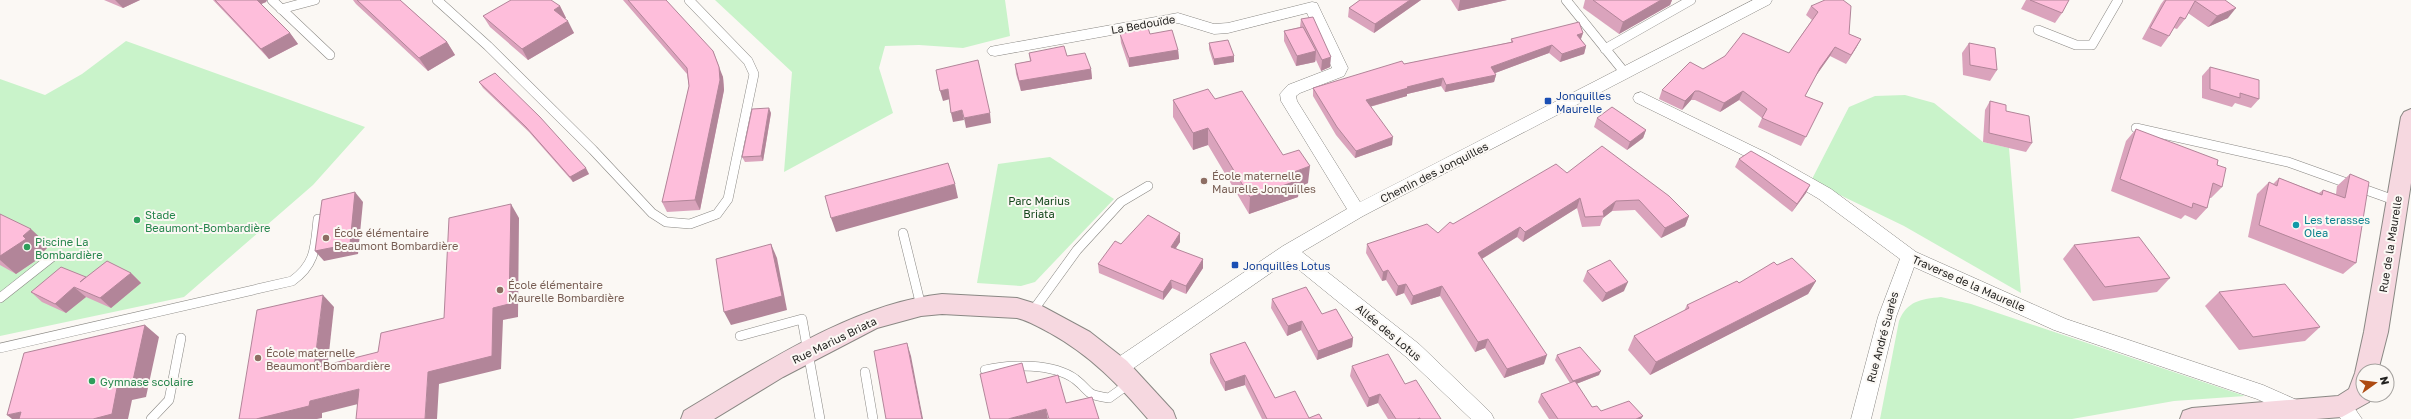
<svg xmlns="http://www.w3.org/2000/svg" width="2411" height="419" font-family="'Golos Text',sans-serif">
<style>
.green{fill:#c9f3ca}
.lines{fill:none;stroke-linecap:round;stroke-linejoin:round}
.lane-casing{stroke:#8a8884;stroke-width:10}
.street-casing{stroke:#8a8884;stroke-width:1}
.secondary-casing{stroke:#8a8884;stroke-width:2}
.lane{stroke:#fff;stroke-width:9}
.street{fill:#fff;fill-rule:evenodd}
.secondary{fill:#f6d8e0;fill-rule:evenodd}
.wall{fill:#daa3bc}
.shaded-wall{fill:#b28599}
.building{fill:#febedb;stroke:#b28599}
.transit-dot{fill:#1a4fb4;stroke:#fbf8f4;stroke-width:1.5}
.education-dot{fill:#8d6e63;stroke:#fbf8f4;stroke-width:1.5}
.leisure-dot{fill:#2e9e5b;stroke:#fbf8f4;stroke-width:1.5}
.culture-dot{fill:#0f9aa8;stroke:#fbf8f4;stroke-width:1.5}
.labels{text-anchor:middle;dominant-baseline:central;stroke-width:4;stroke-linejoin:round;paint-order:stroke}
.street-label{font-size:11px;fill:#232220;stroke:#fbf8f4}
.transit-label{font-size:11px;fill:#164399;stroke:#fbf8f4;text-anchor:start}
.education-label{font-size:11px;fill:#785e54;stroke:#fbf8f4;text-anchor:start}
.park-label{font-size:11px;fill:#14471c;stroke:#fbf8f4}
.leisure-label{font-size:11px;fill:#27864d;stroke:#fbf8f4;text-anchor:start}
.culture-label{font-size:11px;fill:#0d838f;stroke:#fbf8f4;text-anchor:start}
</style>
<rect width="100%" height="100%" fill="#fbf8f4"/>
<g class="green">
<polygon points="715,0 1005,0 1010,36 963,48 919,45 885,46 879,68 893,113 784,172 792,72"/>
<polygon points="126,41 365,127 313,185 184,297 0,336 0,79 45,95 82,74"/>
<polygon points="1905,95 1934,103 1983,142 2009,148 2021,293 1904,226 1811,181 1849,107 1875,96"/>
<polygon points="1050,157 1114,199 1035,282 1021,286 977,283 998,164"/>
<path d="M1941,297l30,7 274,92 -71,5 -102,18h-192l19,-98c8,-20 22,-22 42,-24z"/>
</g>
<g class="lines">
<g class="lane-casing">
<g id="lane">
<polyline points="272,0 330,55"/>
<polyline points="437,0 488,46 593,150 652,213 666,222 690,224 717,214 728,199 754,74 748,61 689,0"/>
<polyline points="1566,0 1625,73"/>
<polyline points="281,9 315,0"/>
<polyline points="2038,30 2076,45 2092,45 2118,0"/>
<polyline points="1605,49 1691,0"/>
<polyline points="2136,128 2288,162 2397,201"/>
<polyline points="903,233 921,306"/>
<polyline points="0,298 52,257"/>
<polyline points="1032,312 1077,250 1121,202 1148,186"/>
<polyline points="740,336 802,319 820,419"/>
<path d="M0,348l292,-67c24,-17 23,-34 26,-62"/>
<path d="M985,370c25,-6 68,-7 90,9 18,14 8,15 34,19l21,-15"/>
<polyline points="865,372 873,419"/>
<polyline points="151,419 169,400 181,338"/>
</g>
</g>
<g class="street-casing">
<g id="street">
<polygon points="1753,0 1772,0 1770,4 1363,216 1302,252 1419,344 1491,413 1494,419 1471,419 1405,356 1288,261 1125,374 1118,376 1111,374 1109,368 1111,362 1283,246 1347,209 1281,101 1280,94 1288,85 1332,68 1307,13 1228,33 1214,34 1178,23 995,56 990,55 987,51 990,47 995,46 1178,13 1214,24 1228,23 1312,2 1317,3 1348,68 1344,76 1300,93 1296,96 1297,101 1360,202"/>
<polygon points="1641,92 1769,154 1831,189 1916,252 2066,319 2263,385 2306,404 2309,410 2306,416 2299,418 2257,399 2054,330 1914,267 1896,317 1871,419 1851,419 1878,317 1900,259 1819,199 1757,162 1635,102 1633,98 1635,94"/>
<polygon points="2342,398 2349,400 2362,419 2341,419 2332,406 2335,400"/>
</g>
</g>
<g class="secondary-casing">
<g id="secondary">
<polygon points="2411,109 2411,183 2388,332 2378,371 2363,371 2363,395 2372,395 2369,402 2342,417 2316,419 2180,419 2183,411 2192,408 2338,396 2349,389 2355,373 2364,332 2401,117 2404,112"/>
<path d="M942,294l75,4 23,7 50,27 37,29 46,50 3,8h-28c-30,-35 -57,-63 -98,-86 -11,-6 -21,-12 -33,-15l-75,-4 -21,2 -44,12 -94,49 -69,42h-33l3,-8c76,-45 170,-108 258,-117z"/>
</g>
</g>
<use href="#lane" class="lane"/>
<use href="#street" class="street"/>
<use href="#secondary" class="secondary"/>
</g>
<g class="wall">
<polygon points="104,0 140,0 123,8"/>
<polygon points="213,0 267,0 266,2 261,4 290,33 298,44 269,59"/>
<polygon points="353,0 400,0 447,42 455,55 428,71 356,4"/>
<polygon points="623,0 666,0 723,77 724,90 700,210 667,212 662,202 689,86 687,74"/>
<polygon points="1360,0 1421,0 1374,33 1348,17 1349,8"/>
<polygon points="1451,0 1507,0 1458,11"/>
<polygon points="1585,0 1672,0 1670,5 1619,34 1583,8"/>
<polygon points="2026,0 2069,0 2062,13 2055,23 2021,9"/>
<polygon points="2164,0 2225,0 2228,18 2208,27 2188,13 2185,19 2177,29 2174,28 2169,36 2161,47 2142,39 2161,4"/>
<polygon points="560,6 566,18 564,19 574,33 528,60 490,27 483,16"/>
<polygon points="1811,6 1849,34 1861,39 1856,48 1846,64 1830,56 1815,77 1805,96 1823,103 1801,146 1758,127 1762,118 1739,100 1720,112 1695,100 1691,100 1682,110 1659,99 1662,90 1789,53 1812,20 1806,15"/>
<polygon points="1301,19 1330,67 1321,71 1316,60 1315,62 1296,66 1284,41 1284,31 1300,27"/>
<polygon points="1583,33 1581,39 1586,46 1584,54 1560,62 1549,53 1495,73 1496,75 1494,82 1445,92 1441,86 1407,94 1407,96 1370,107 1392,145 1355,158 1336,135 1313,96 1313,88 1404,64 1511,42 1511,39"/>
<polygon points="1120,34 1150,34 1178,50 1179,59 1129,67 1121,43"/>
<polygon points="1209,43 1234,56 1234,62 1214,65 1209,49"/>
<polygon points="1969,43 1997,70 1990,81 1963,75 1962,53"/>
<polygon points="1029,53 1067,56 1091,69 1092,79 1021,91 1016,74 1015,64 1030,61"/>
<polygon points="2210,67 2259,99 2251,108 2235,103 2232,107 2202,98 2202,76"/>
<polygon points="479,82 589,174 573,182 529,132 483,88"/>
<polygon points="1215,99 1283,155 1308,183 1299,187 1298,197 1249,214 1208,145 1193,150 1173,117 1173,100"/>
<polygon points="1990,101 2006,111 2032,143 2026,152 1983,142 1985,110"/>
<polygon points="771,113 763,161 745,162 742,157"/>
<polygon points="1597,118 1646,130 1643,138 1627,150 1594,127"/>
<polygon points="2136,129 2217,165 2222,187 2211,198 2209,198 2207,208 2196,220 2185,215 2181,219 2111,191 2126,141"/>
<polygon points="1739,159 1810,185 1806,193 1792,212 1735,167"/>
<polygon points="1567,173 1689,216 1685,226 1661,238 1635,210 1612,211 1603,218 1600,226 1582,227 1577,208 1523,242 1517,237 1482,259 1544,364 1504,378 1485,348 1475,352 1440,296 1411,305 1404,293 1396,296 1386,280 1382,281 1366,253 1367,244 1438,233 1453,224"/>
<polygon points="2350,174 2356,263 2343,274 2248,237 2257,194 2269,182 2273,184 2279,178 2319,193 2323,190 2336,194 2337,186"/>
<polygon points="0,214 49,246 42,253 44,255 16,274 0,265"/>
<polygon points="1180,242 1176,248 1203,268 1186,294 1172,288 1163,300 1099,273 1098,264 1121,244"/>
<polygon points="2074,245 2170,278 2157,292 2093,301 2063,259"/>
<polygon points="1777,265 1816,281 1808,294 1650,375 1628,350 1634,336 1684,311 1687,305 1739,283"/>
<polygon points="1587,271 1624,291 1602,302 1583,281"/>
<polygon points="131,273 141,283 111,308 86,297 66,313 42,302 31,292 86,277"/>
<polygon points="2219,292 2320,327 2305,341 2239,350 2205,306"/>
<polygon points="1272,299 1322,314 1353,338 1352,347 1317,360 1301,330 1287,336 1271,308"/>
<polygon points="1245,342 1275,398 1309,418 1322,419 1262,419 1245,385 1225,391 1210,363 1210,354"/>
<polygon points="1557,355 1599,375 1576,384 1592,407 1601,411 1641,419 1549,419 1538,402 1541,394 1570,383 1555,360"/>
<polygon points="1352,366 1405,384 1441,419 1388,419 1378,403 1367,407 1350,376"/>
</g>
<g class="shaded-wall">
<polygon points="115,0 140,0 123,8"/>
<polygon points="255,0 267,0 266,2 259,5"/>
<polygon points="1410,0 1421,0 1374,33 1375,24"/>
<polygon points="1460,0 1507,0 1458,11"/>
<polygon points="1661,0 1672,0 1670,5 1619,34 1623,22"/>
<polygon points="560,6 566,18 560,21 554,10"/>
<polygon points="2236,8 2228,18 2208,27 2217,16"/>
<polygon points="568,21 574,33 528,60 522,49"/>
<polygon points="290,33 298,44 269,59 261,49"/>
<polygon points="1583,33 1580,41 1577,35"/>
<polygon points="1861,39 1856,48 1846,64 1851,55"/>
<polygon points="447,42 455,55 428,71 419,58"/>
<polygon points="1552,45 1549,53 1490,75 1491,67"/>
<polygon points="1586,46 1584,54 1560,62 1562,54"/>
<polygon points="1835,47 1830,56 1815,77 1820,68"/>
<polygon points="1178,50 1179,59 1129,67 1129,58"/>
<polygon points="713,51 723,77 724,90 700,210 695,200"/>
<polygon points="1316,51 1315,62 1296,66 1297,56"/>
<polygon points="1234,56 1234,62 1214,65 1214,59"/>
<polygon points="1331,57 1330,67 1321,71 1322,60"/>
<polygon points="1091,69 1092,79 1021,91 1019,81"/>
<polygon points="1496,75 1494,82 1445,92 1446,85"/>
<polygon points="1443,78 1441,86 1407,94 1407,96 1365,108 1366,100 1407,87"/>
<polygon points="948,89 950,99 943,101 940,91"/>
<polygon points="1695,91 1691,100 1682,110 1685,101"/>
<polygon points="1743,91 1739,100 1720,112 1724,103"/>
<polygon points="769,108 771,113 763,161 761,156"/>
<polygon points="962,110 964,120 953,122 951,113"/>
<polygon points="990,113 991,123 966,128 964,118"/>
<polygon points="1208,128 1208,145 1193,150 1193,133"/>
<polygon points="1646,130 1643,138 1627,150 1630,142"/>
<polygon points="1393,137 1392,145 1355,158 1356,151"/>
<polygon points="1310,166 1308,183 1299,187 1298,197 1249,214 1250,197 1294,172"/>
<polygon points="586,168 589,174 573,182 570,177"/>
<polygon points="955,184 958,198 836,232 831,218"/>
<polygon points="1810,185 1806,193 1792,212 1797,204"/>
<polygon points="355,192 363,202 358,254 324,261 315,251"/>
<polygon points="1580,198 1577,208 1523,242 1525,232"/>
<polygon points="1616,201 1612,211 1603,218 1604,216 1603,211"/>
<polygon points="511,204 519,218 518,317 503,320 501,369 439,384 437,419 425,419 428,372 493,308"/>
<polygon points="1689,216 1685,226 1661,238 1665,228"/>
<polygon points="1520,227 1517,237 1475,263 1478,253"/>
<polygon points="31,229 49,246 42,253 44,255 16,274 0,260 0,256"/>
<polygon points="1180,233 1180,242 1171,255 1171,247"/>
<polygon points="771,244 777,258 787,310 731,325 724,312"/>
<polygon points="1203,259 1203,268 1186,294 1186,286"/>
<polygon points="1388,270 1386,280 1382,281 1383,272"/>
<polygon points="131,273 141,283 111,308 100,298"/>
<polygon points="1171,280 1172,288 1163,300 1163,292"/>
<polygon points="1816,281 1808,294 1650,375 1656,362"/>
<polygon points="1628,282 1624,291 1602,302 1606,293"/>
<polygon points="1406,284 1404,293 1396,296 1398,286"/>
<polygon points="1442,286 1440,296 1411,305 1413,296"/>
<polygon points="74,287 86,297 66,313 55,304"/>
<polygon points="323,295 334,307 326,380 314,368"/>
<polygon points="1302,321 1301,330 1287,336 1288,326"/>
<polygon points="145,325 159,337 146,397 132,400 128,419 93,419 117,388"/>
<polygon points="1353,338 1352,347 1317,360 1318,351"/>
<polygon points="1488,339 1485,348 1475,352 1478,342"/>
<polygon points="907,343 911,356 923,419 922,419"/>
<polygon points="1547,355 1544,364 1504,378 1507,369"/>
<polygon points="1601,371 1599,375 1571,386 1573,381"/>
<polygon points="1245,375 1245,385 1225,391 1225,382"/>
<polygon points="359,389 370,401 322,413 322,418 317,419 256,419 310,401"/>
<polygon points="1380,394 1378,403 1367,407 1369,398"/>
<polygon points="1046,409 1048,419 1008,419"/>
<polygon points="21,412 31,419 12,419 7,415"/>
<polygon points="1643,416 1641,419 1636,419"/>
</g>
<g class="building">
<polygon points="215,0 257,0 290,33 261,49"/>
<polygon points="357,0 400,0 447,42 419,58"/>
<polygon points="511,0 551,0 560,6 554,10 568,21 522,49 483,16"/>
<polygon points="628,0 666,0 713,51 719,67 720,80 695,200 662,202 689,86 687,68"/>
<polygon points="1360,0 1410,0 1375,24 1349,8"/>
<polygon points="1593,0 1661,0 1623,22"/>
<polygon points="1825,0 1843,0 1851,6 1849,34 1861,39 1851,55 1835,47 1820,68 1805,96 1823,103 1806,137 1762,118 1767,109 1743,91 1724,103 1699,91 1695,91 1685,101 1662,90 1690,62 1703,69 1725,56 1743,33 1789,53 1818,12 1811,6"/>
<polygon points="2030,0 2069,0 2062,13"/>
<polygon points="2166,0 2225,0 2236,8 2217,16 2195,1 2185,19 2180,17 2169,36 2150,28"/>
<polygon points="1313,17 1331,57 1322,60 1301,19"/>
<polygon points="1579,22 1583,33 1577,35 1586,46 1562,54 1552,45 1491,67 1496,75 1446,85 1443,78 1407,87 1408,88 1366,100 1393,137 1356,151 1337,127 1313,88 1402,61 1404,64 1513,42 1511,39"/>
<polygon points="1303,27 1316,51 1297,56 1284,31"/>
<polygon points="1148,28 1150,34 1172,30 1178,50 1129,58 1120,34"/>
<polygon points="1228,40 1234,56 1214,59 1209,43"/>
<polygon points="1969,43 1995,48 1997,70 1970,65"/>
<polygon points="1064,46 1067,56 1085,53 1091,69 1019,81 1015,64 1031,61 1029,53"/>
<polygon points="978,60 990,113 964,118 962,110 951,113 948,89 940,91 936,70"/>
<polygon points="2210,67 2259,80 2259,99 2240,93 2240,98 2210,89"/>
<polygon points="495,73 540,117 586,168 570,177 526,127 479,82"/>
<polygon points="1208,89 1215,99 1242,91 1283,155 1299,150 1310,166 1294,172 1299,180 1250,197 1208,128 1193,133 1173,100"/>
<polygon points="1990,101 2006,105 2006,111 2029,116 2032,143 1989,133"/>
<polygon points="1612,107 1646,130 1630,142 1597,118"/>
<polygon points="769,108 761,156 742,157 752,109"/>
<polygon points="2136,129 2218,160 2217,165 2226,168 2222,187 2213,183 2207,208 2193,203 2192,208 2120,179"/>
<polygon points="1602,146 1669,196 1689,216 1665,228 1639,200 1616,201 1603,211 1604,216 1585,217 1580,198 1525,232 1520,227 1478,253 1547,355 1507,369 1488,339 1478,342 1442,286 1413,296 1406,284 1398,286 1388,270 1383,272 1367,244 1427,224 1438,233 1450,222 1453,224 1556,164 1567,173"/>
<polygon points="1751,151 1810,185 1797,204 1739,159"/>
<polygon points="948,163 955,184 831,218 825,196"/>
<polygon points="2350,174 2369,182 2356,263 2259,225 2269,182 2277,186 2279,178 2322,195 2323,190 2345,198"/>
<polygon points="355,192 350,244 315,251 322,200"/>
<polygon points="511,204 509,304 493,308 492,356 428,372 425,419 356,419 359,389 310,401 309,406 256,419 239,419 257,310 323,295 314,368 378,352 381,333 444,318 449,218"/>
<polygon points="0,214 31,229 23,236 26,239 0,256"/>
<polygon points="1148,215 1180,233 1171,247 1203,259 1186,286 1171,280 1163,292 1098,264 1115,241 1121,244"/>
<polygon points="2139,237 2170,278 2105,287 2074,245"/>
<polygon points="771,244 782,296 724,312 716,259"/>
<polygon points="1792,258 1816,281 1656,362 1634,336 1689,308 1687,305 1737,281 1739,283 1774,262 1777,265"/>
<polygon points="1610,260 1628,282 1606,293 1587,271"/>
<polygon points="107,261 131,273 100,298 74,287 55,304 31,292 61,267 86,277 80,282"/>
<polygon points="2285,284 2320,327 2253,337 2219,292"/>
<polygon points="1306,287 1322,314 1336,309 1353,338 1318,351 1302,321 1288,326 1272,299"/>
<polygon points="145,325 132,385 117,388 112,414 93,419 19,419 21,412 7,415 24,353"/>
<polygon points="1245,342 1275,398 1295,391 1309,418 1319,414 1322,419 1267,419 1245,375 1225,382 1210,354"/>
<polygon points="907,343 922,419 886,419 874,351"/>
<polygon points="1580,347 1601,371 1573,381 1557,355"/>
<polygon points="1388,354 1405,384 1416,380 1441,419 1420,419 1420,418 1417,419 1396,419 1380,394 1369,398 1352,366"/>
<polygon points="1022,363 1027,383 1058,375 1066,403 1092,397 1099,419 1049,419 1046,409 1008,419 990,419 980,374"/>
<polygon points="1575,381 1592,407 1597,406 1601,411 1629,401 1643,416 1636,419 1558,419 1541,394"/>
</g>
<g class="transit-dot">
<rect x="1544" y="97" width="8" height="8" rx="2"/>
<rect x="1231" y="261" width="8" height="8" rx="2"/>
</g>
<g class="education-dot">
<circle cx="1204" cy="181" r="4"/>
<circle cx="326" cy="238" r="4"/>
<circle cx="500" cy="290" r="4"/>
<circle cx="258" cy="358" r="4"/>
</g>
<g class="leisure-dot">
<circle cx="137" cy="220" r="4"/>
<circle cx="27" cy="247" r="4"/>
<circle cx="92" cy="381" r="4"/>
</g>
<circle class="culture-dot" cx="2296" cy="225" r="4"/>
<g class="labels">
<g class="street-label">
<text transform="translate(1143 24) rotate(-10)">La Bedouïde</text>
<text transform="translate(1434 172) rotate(-27)">Chemin des Jonquilles</text>
<text transform="translate(2390 244) rotate(-81)">Rue de la Maurelle</text>
<text transform="translate(1969 283) rotate(24)">Traverse de la Maurelle</text>
<text transform="translate(1389 332) rotate(40)">Allée des Lotus</text>
<text transform="translate(1882 337) rotate(-75)">Rue André Suarès</text>
<text transform="translate(834 340) rotate(-26)">Rue Marius Briata</text>
</g>
<g class="transit-label">
<text x="1556" y="95">Jonquilles<tspan x="1556" dy="13">Maurelle</tspan></text>
<text x="1243" y="265">Jonquilles Lotus</text>
</g>
<g class="education-label">
<text x="1212" y="175">École maternelle<tspan x="1212" dy="13">Maurelle Jonquilles</tspan></text>
<text x="334" y="232">École élémentaire<tspan x="334" dy="13">Beaumont Bombardière</tspan></text>
<text x="508" y="284">École élémentaire<tspan x="508" dy="13">Maurelle Bombardière</tspan></text>
<text x="266" y="352">École maternelle<tspan x="266" dy="13">Beaumont Bombardière</tspan></text>
</g>
<g class="park-label">
<text x="1039" y="200">Parc Marius<tspan x="1039" dy="13">Briata</tspan></text>
</g>
<g class="leisure-label">
<text x="145" y="214">Stade<tspan x="145" dy="13">Beaumont-Bombardière</tspan></text>
<text x="35" y="241">Piscine La<tspan x="35" dy="13">Bombardière</tspan></text>
<text x="100" y="381">Gymnase scolaire</text>
</g>
<g class="culture-label">
<text x="2304" y="219">Les terasses<tspan x="2304" dy="13">Olea</tspan></text>
</g>
</g>
<g transform="translate(2375 383) rotate(76)"><circle r="19" fill="#fbf8f4" stroke="#a5a29f"/>
<path d="M0-3L7 15L0 10L-7 15Z" fill="#ad4a12"/>
<text y="-6" font-size="11" font-weight="bold" text-anchor="middle" fill="#232220">N</text>
</g>
</svg>
